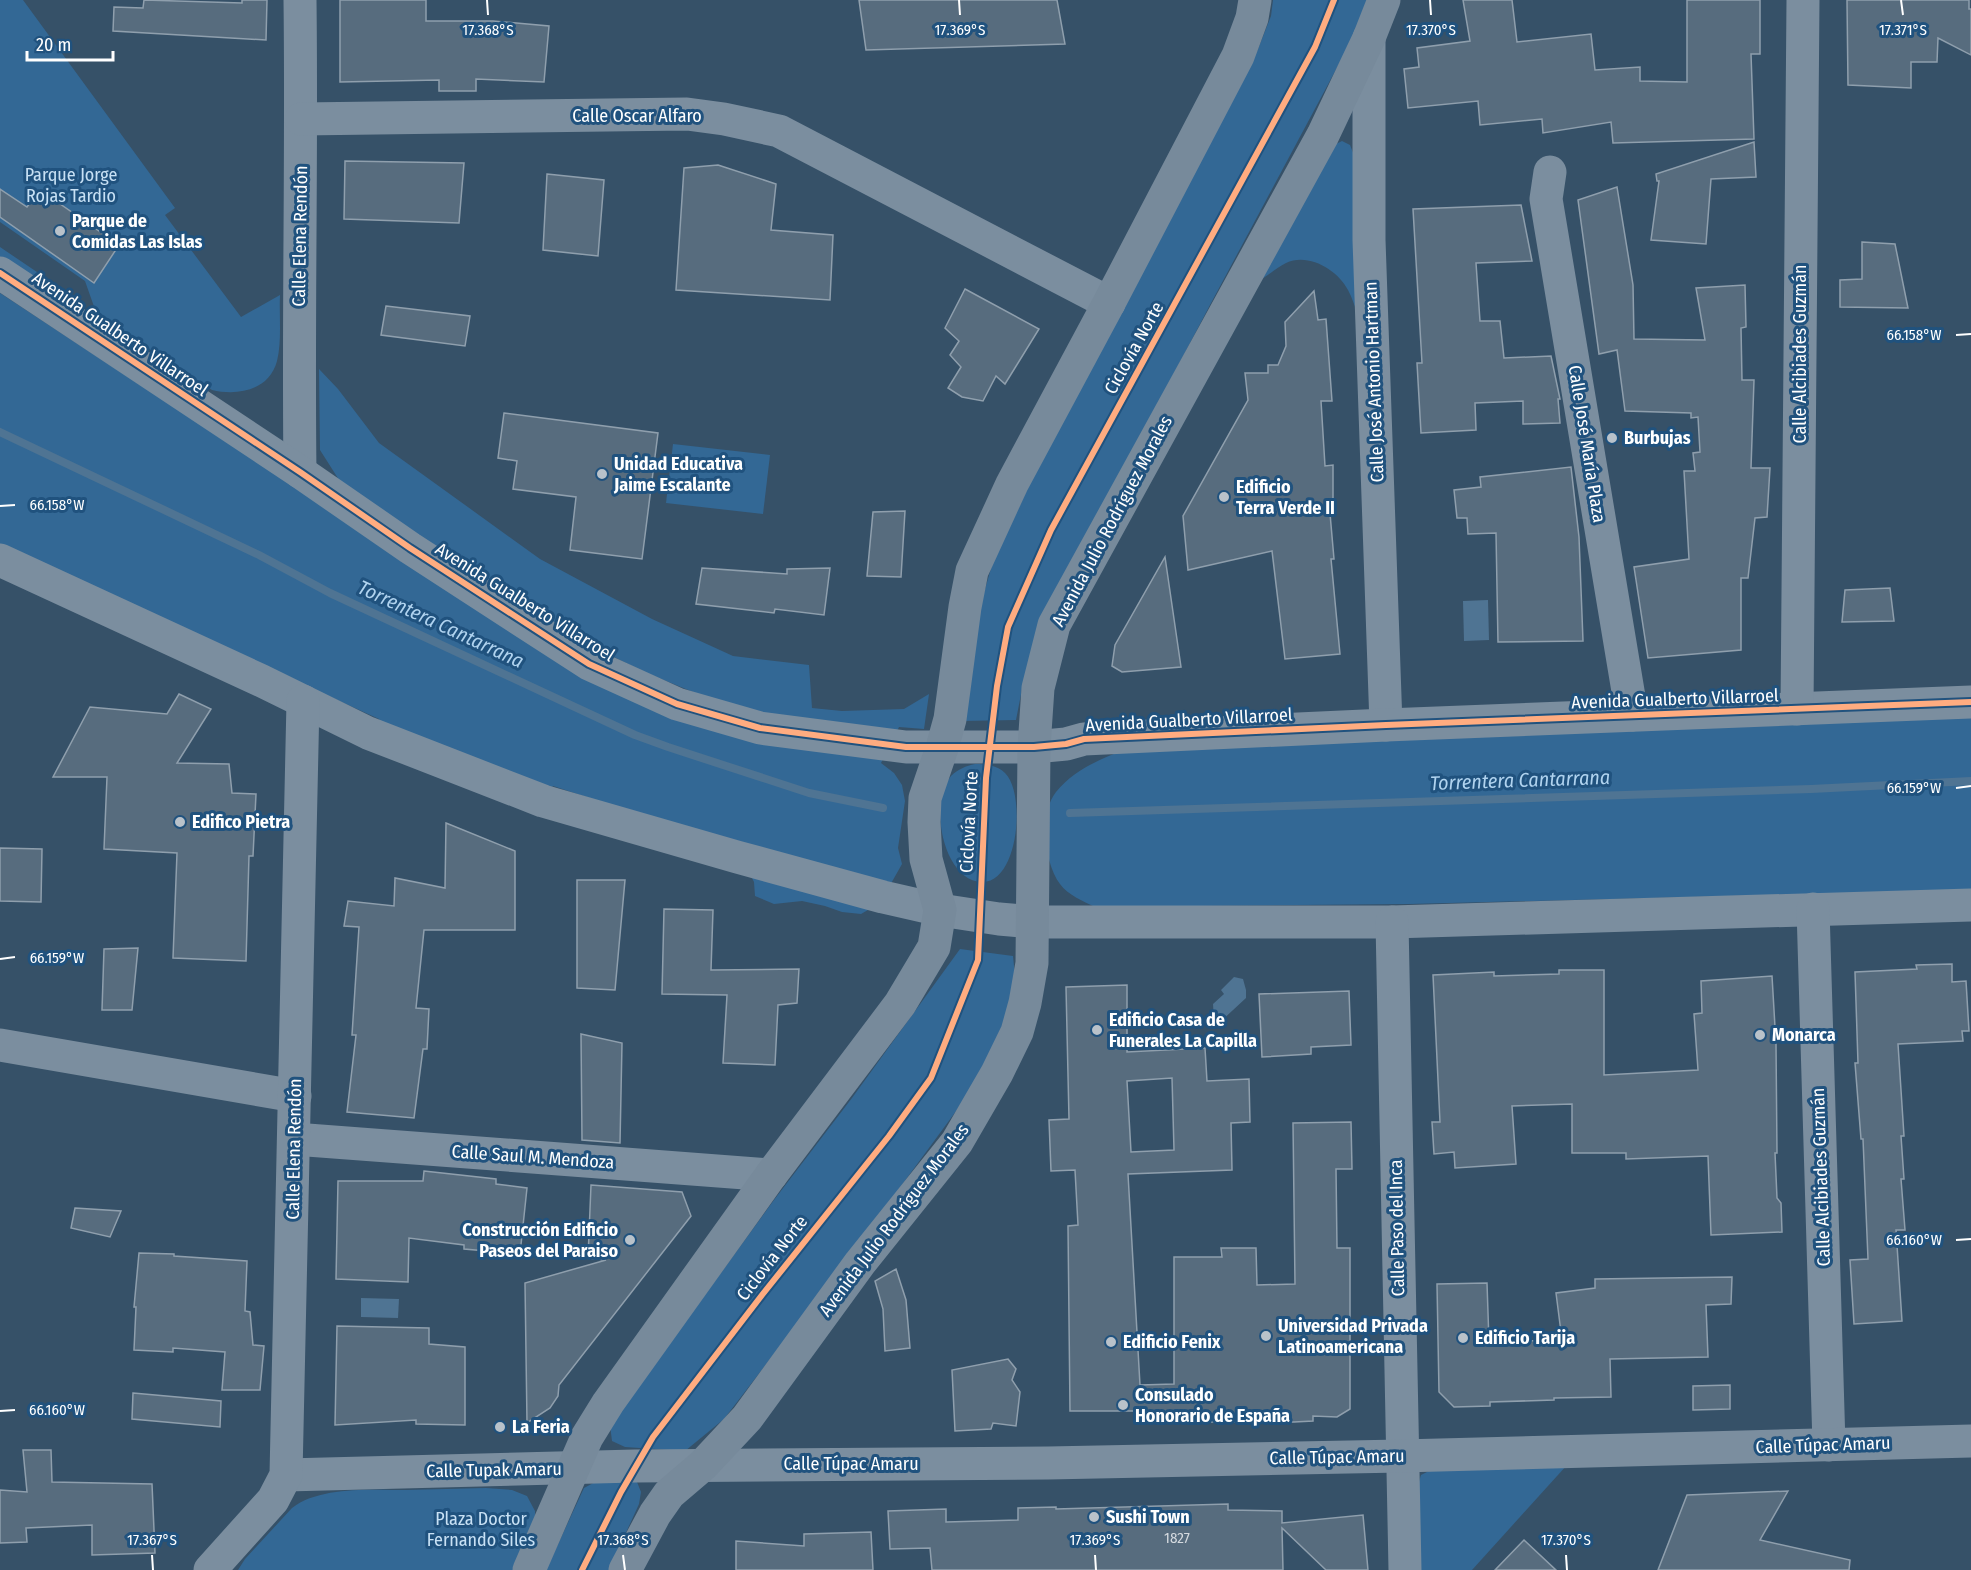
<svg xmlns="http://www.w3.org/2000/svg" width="1971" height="1570" font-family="'Fira Sans Condensed',sans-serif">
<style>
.green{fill:#336895}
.water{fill:#4f7493}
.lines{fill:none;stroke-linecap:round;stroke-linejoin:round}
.stream{stroke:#4f7493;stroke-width:8}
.building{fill:#576c7e;stroke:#8f9fad;stroke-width:1.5;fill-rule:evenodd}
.street{stroke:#7b8e9f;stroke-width:33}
.secondary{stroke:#778a9b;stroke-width:33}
.cycleway-casing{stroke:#20527e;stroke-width:10}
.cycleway{stroke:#ffac80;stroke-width:6}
.ticks{fill:none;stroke:#fff;stroke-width:2}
.poi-dot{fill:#b9c2ca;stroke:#20527e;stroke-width:2}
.labels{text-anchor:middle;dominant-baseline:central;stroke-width:6;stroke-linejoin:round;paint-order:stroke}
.number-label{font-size:15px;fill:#d5dadf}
.street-label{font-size:18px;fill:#fff;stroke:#20527e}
.park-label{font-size:18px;fill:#c8e1f5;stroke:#20527e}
.poi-label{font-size:18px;font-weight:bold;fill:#fff;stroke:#20527e;text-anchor:start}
.water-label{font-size:20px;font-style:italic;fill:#b0d3ef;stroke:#20527e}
.ticks-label{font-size:15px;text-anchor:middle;fill:#fff;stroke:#20527e;stroke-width:6;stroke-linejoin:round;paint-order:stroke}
</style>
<rect width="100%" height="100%" fill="#365168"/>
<g class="green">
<path d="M0,0h23l152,208 -10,7 76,102 39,-22c-1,21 2,46 -3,66 -8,30 -40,35 -65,29l-115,-75 -12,-34 -85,-59z"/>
<polygon points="1273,0 1368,0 1355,34 1210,305 1096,522 1024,679 1016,720 961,721 981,603 992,565 1032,479 1258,49 1271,16"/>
<path d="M1342,141l8,4 4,10 3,157c-3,-7 -5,-15 -9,-22 -10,-20 -40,-38 -62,-27 -8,4 -16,11 -24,16l72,-134z"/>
<polygon points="0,247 65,291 68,304 0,258"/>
<polygon points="0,293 560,660 777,718 698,694 644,672 590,645 486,580 341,483 320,450 319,369 338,389 379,443 540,559 652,619 733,656 809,665 812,708 842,711 904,709 929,694 924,729 899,727 881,763 894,773 902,785 905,801 898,848 902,864 880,903 861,914 842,912 825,906 802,901 774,904 755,896 754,882 739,852 611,805 553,786 548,792 383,730 379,719 0,547"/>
<polygon points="673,444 770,455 763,514 666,503"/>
<path d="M1971,717v173l-562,14 -314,3c-12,-6 -27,-12 -35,-23 -16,-21 -21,-71 -4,-92 18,-22 41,-31 67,-42z"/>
<path d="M975,764c11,0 22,1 30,9 21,20 14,110 -23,109 -39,-1 -54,-80 -31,-106 7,-7 15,-10 24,-12z"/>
<polygon points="960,949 1013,956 1016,986 1001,1035 973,1088 857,1246 724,1419 685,1451 625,1447 612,1441 610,1425 774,1200 852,1098"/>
<polygon points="1567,1465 1472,1570 1421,1570 1418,1485 1421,1475 1433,1469"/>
<polygon points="597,1481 637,1482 641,1492 639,1504 609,1570 546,1570 584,1488"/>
<path d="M486,1488l26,2 15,6 8,15v16l-19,43h-278l7,-11 47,-51c28,-22 80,-18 114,-18 27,-1 54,-1 80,-2z"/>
</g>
<g class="water">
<polygon points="1488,600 1489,640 1464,641 1463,601"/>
<polygon points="1234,977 1243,979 1246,990 1246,998 1219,1023 1214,1020 1213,1004 1224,994 1221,990"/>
<polygon points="361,1298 399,1299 398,1318 361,1317"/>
</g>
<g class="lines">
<g class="stream">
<polyline points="0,432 259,555 330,593 635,735 668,747 809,793 883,808"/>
<polyline points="1070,813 1811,789 1971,781"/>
</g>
</g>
<g class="building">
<polygon points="144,0 242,3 242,0 267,0 266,40 113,31 114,7 143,8"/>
<polygon points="340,0 426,0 426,21 493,21 549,26 544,82 476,79 476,91 439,91 439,80 340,82"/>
<polygon points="859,0 1057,0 1065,44 866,50"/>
<polygon points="1463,0 1512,0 1517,42 1591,34 1595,70 1640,67 1640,81 1687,82 1687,0 1760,0 1760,54 1751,54 1754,139 1613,143 1611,122 1543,133 1542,119 1480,125 1478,101 1408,108 1404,69 1419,67 1417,48 1470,41"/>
<polygon points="1847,0 1969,0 1969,9 1971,9 1971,55 1938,38 1937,62 1911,62 1911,88 1848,85"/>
<polygon points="1754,142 1756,177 1711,179 1706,244 1651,240 1659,181 1657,181 1656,174"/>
<polygon points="345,161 464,163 459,223 344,219"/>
<polygon points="718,165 776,184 771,230 833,235 830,300 676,290 684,168"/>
<polygon points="547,174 604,180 598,256 543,250"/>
<polygon points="1617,187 1633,285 1634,339 1705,340 1696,288 1745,285 1746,327 1741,328 1742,380 1754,380 1751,468 1770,468 1767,517 1755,518 1748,578 1741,578 1741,650 1648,658 1634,567 1689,559 1684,471 1695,471 1693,453 1700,452 1698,417 1691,418 1691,413 1625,411 1617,350 1599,354 1578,200"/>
<polygon points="0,189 27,207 40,190 119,245 94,283 0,217"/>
<polygon points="1521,205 1532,261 1476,263 1480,321 1500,321 1504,358 1551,356 1560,399 1558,399 1560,423 1523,424 1523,401 1475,403 1476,430 1421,433 1417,363 1422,363 1413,209"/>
<polygon points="1862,242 1895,244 1908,308 1840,307 1840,280 1862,279"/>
<polygon points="965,289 1039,329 1005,384 996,376 983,401 962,397 948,388 961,367 950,355 959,341 945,328"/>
<polygon points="1314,291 1318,320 1326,319 1332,401 1321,401 1325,466 1333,465 1333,501 1329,502 1334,559 1331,559 1340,654 1285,659 1272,551 1188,570 1183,516 1248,400 1245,373 1268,373 1268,365 1278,365 1286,346 1285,322"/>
<polygon points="386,306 470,316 465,346 381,335"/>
<polygon points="504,413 658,433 642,559 570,550 576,497 513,489 517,461 498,458"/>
<polygon points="1571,467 1579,537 1583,641 1498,642 1496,533 1468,534 1467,518 1457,518 1454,490 1481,487 1480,477"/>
<polygon points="905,511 901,577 867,576 873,512"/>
<polygon points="1165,557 1181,667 1122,672 1112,666 1115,645"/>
<polygon points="702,568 787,574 787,569 830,568 824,615 775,609 774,613 696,604"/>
<polygon points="1890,588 1894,621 1842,622 1845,590"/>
<polygon points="179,694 211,709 177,763 229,764 232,793 256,794 253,856 249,856 246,961 173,958 177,853 104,849 107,777 53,777 90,707 167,714"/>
<polygon points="446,823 515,851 515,930 424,930 416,1008 429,1009 427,1049 423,1049 414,1118 347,1112 356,1035 352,1035 359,927 344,926 348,901 394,906 395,878 445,888"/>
<polygon points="0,848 42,849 41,902 0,901"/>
<polygon points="577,880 625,880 615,990 577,988"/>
<polygon points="664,909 713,910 711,970 799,969 797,1003 778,1005 775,1065 723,1063 727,995 662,994"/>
<polygon points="138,948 132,1010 102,1010 104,949"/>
<polygon points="1952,964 1952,982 1966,981 1969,1031 1962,1031 1963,1041 1898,1044 1904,1136 1901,1136 1904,1179 1901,1179 1905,1230 1896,1230 1902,1321 1854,1324 1850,1260 1868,1259 1863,1139 1861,1139 1855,1063 1858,1063 1855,972 1917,969 1916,965"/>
<polygon points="1559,970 1604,970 1604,1075 1698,1070 1694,1014 1702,1013 1701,981 1772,976 1776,1044 1777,1153 1775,1153 1777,1198 1781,1203 1782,1232 1711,1235 1708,1156 1626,1159 1626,1153 1572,1153 1572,1104 1512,1106 1516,1164 1455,1168 1454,1152 1434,1154 1432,1122 1440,1122 1433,975 1494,972 1494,976 1559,974"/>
<path d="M1127,985v67l78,-4 2,33 42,-2 1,43 -19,1 1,47 -104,4 12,211 34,-1v-127h48l-1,-9h35l1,37 38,-1 -2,-161 58,-1 1,47h-16l1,79h13v161l-13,8 -24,-1v5l-19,1h-124v-11h-100l-2,-185 10,-1 -3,-55 -24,1 -2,-51 20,-1 -3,-132zM1172,1078l2,72 -43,2 -4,-71z"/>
<polygon points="1349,991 1351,1045 1311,1047 1311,1054 1262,1057 1259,994"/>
<polygon points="581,1034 622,1043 620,1143 582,1140"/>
<polygon points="424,1171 496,1179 496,1184 527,1188 520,1254 464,1249 464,1245 409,1238 408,1282 336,1279 338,1181 423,1181"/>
<polygon points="591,1185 682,1192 691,1216 559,1385 558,1396 550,1408 527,1423 525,1283 606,1260 588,1258"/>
<polygon points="75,1208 121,1211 110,1237 71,1228"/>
<polygon points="139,1253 174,1254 174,1256 247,1261 245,1311 250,1312 253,1345 264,1346 260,1390 222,1390 225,1352 173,1348 173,1352 134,1350 136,1307 134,1307"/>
<polygon points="896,1269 906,1300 910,1348 885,1351 883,1309 875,1281"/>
<polygon points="1732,1277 1731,1304 1706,1305 1708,1357 1610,1359 1611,1397 1554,1398 1554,1400 1490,1402 1490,1406 1454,1407 1439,1392 1437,1284 1487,1283 1489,1342 1562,1340 1556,1293 1595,1288 1595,1279"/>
<polygon points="337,1326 429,1328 429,1344 465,1347 465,1425 416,1424 416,1420 335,1425"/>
<polygon points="1008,1359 1016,1369 1012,1380 1020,1392 1016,1426 993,1423 991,1429 955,1431 952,1370"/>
<polygon points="1730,1385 1730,1409 1693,1410 1693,1386"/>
<polygon points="133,1393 221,1401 220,1427 132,1419"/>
<polygon points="23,1450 51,1450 52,1482 152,1484 155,1553 92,1555 92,1525 26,1528 27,1542 0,1543 0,1490 27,1492"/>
<polygon points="1788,1491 1760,1540 1850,1560 1849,1570 1658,1570 1687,1495"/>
<polygon points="1228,1504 1228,1510 1282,1511 1282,1523 1363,1515 1368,1570 1326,1570 1282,1528 1283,1570 932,1570 930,1548 890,1549 888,1511 946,1509 946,1522 1018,1520 1018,1508 1056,1507 1056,1509"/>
<polygon points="871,1532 873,1570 736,1570 736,1541 804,1546 804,1534"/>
<polygon points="1524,1540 1556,1570 1495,1570"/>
</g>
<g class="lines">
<g class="street">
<path d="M300,0c2,157 -2,315 0,472"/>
<polyline points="1369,38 1369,240 1386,725"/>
<polyline points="301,119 687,114 724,119 779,131 1109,303"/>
<polyline points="1550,172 1546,199 1632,715"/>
<polyline points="0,273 300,472 410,548 589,664 677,704 760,728 906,747 1034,747 1066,744 1084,739 1386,725 1971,702"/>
<polyline points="0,560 262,681 368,733 543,801 737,857 883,897 940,910 999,919 1034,922 1392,922 1971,905"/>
<polyline points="1797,709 1803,0"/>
<polyline points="1813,909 1829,1445"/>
<polyline points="1392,922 1405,1570"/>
<polyline points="0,1045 295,1096"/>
<polyline points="294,1139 771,1175"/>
<polyline points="286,1475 635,1466 1048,1463 1401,1456 1971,1441"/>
<polyline points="210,1570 273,1500 286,1475 303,701"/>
</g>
<g class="secondary">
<polyline points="529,1570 587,1437 608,1403 771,1175 900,1004 934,947 940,910 926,859 924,822 925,798 942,748 950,719 965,607 972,571 1012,484 1109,303 1238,56 1252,18 1255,0"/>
<polyline points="625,1570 655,1514 669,1494 703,1465 747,1418 860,1263 957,1142 997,1073 1017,1032 1025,1003 1032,963 1034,747 1038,688 1054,625 1323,135 1369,38 1384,0"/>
</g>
<g class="cycleway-casing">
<g id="cycleway">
<polyline points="0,273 300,472 410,548 589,664 677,704 760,728 906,747 1034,747 1066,744 1084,739 1386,725 1971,702"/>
<polyline points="582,1570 621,1492 653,1437 762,1295 889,1136 931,1078 978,960 986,778 997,686 1008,627 1051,530 1315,47 1334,0"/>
</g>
</g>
<use href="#cycleway" class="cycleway"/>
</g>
<path class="ticks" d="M487,0l1,15M959,0l1,15M1430,0l1,15M1901,0l2,15M1956,335l15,-1M0,506l15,-1M1956,788l15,-2M0,959l15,-2M1956,1240l15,-1M0,1411l15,-1M152,1555l1,15M623,1555l2,15M1095,1555l1,15M1566,1555l1,15"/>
<g class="poi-dot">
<circle cx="60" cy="231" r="6"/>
<circle cx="1612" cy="438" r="6"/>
<circle cx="602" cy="474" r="6"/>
<circle cx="1224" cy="497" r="6"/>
<circle cx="180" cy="822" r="6"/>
<circle cx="1097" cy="1030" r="6"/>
<circle cx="1760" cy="1035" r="6"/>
<circle cx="630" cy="1240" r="6"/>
<circle cx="1266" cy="1336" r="6"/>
<circle cx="1463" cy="1338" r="6"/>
<circle cx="1111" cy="1342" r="6"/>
<circle cx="1123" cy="1405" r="6"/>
<circle cx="500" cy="1427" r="6"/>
<circle cx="1094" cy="1517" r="6"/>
</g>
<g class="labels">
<g class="number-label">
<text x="1177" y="1538">1827</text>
</g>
<g class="street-label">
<text x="637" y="116">Calle Oscar Alfaro</text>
<text transform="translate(300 236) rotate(-89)">Calle Elena Rendón</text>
<text transform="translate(120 334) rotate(34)">Avenida Gualberto Villarroel</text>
<text transform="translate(1134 348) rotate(-61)">Ciclovía Norte</text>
<text transform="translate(1800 354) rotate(-90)">Calle Alcibiades Guzmán</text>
<text transform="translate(1374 382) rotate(-92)">Calle José Antonio Hartman</text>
<text transform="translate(1587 444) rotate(81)">Calle José María Plaza</text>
<text transform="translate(1112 521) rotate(-62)">Avenida Julio Rodríguez Morales</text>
<text transform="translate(525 602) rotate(32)">Avenida Gualberto Villarroel</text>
<text transform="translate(1675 699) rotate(-2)">Avenida Gualberto Villarroel</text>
<text transform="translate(1189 720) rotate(-3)">Avenida Gualberto Villarroel</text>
<text transform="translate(969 822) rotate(-87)">Ciclovía Norte</text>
<text transform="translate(294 1149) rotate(-89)">Calle Elena Rendón</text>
<text transform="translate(533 1157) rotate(4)">Calle Saul M. Mendoza</text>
<text transform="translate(1821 1177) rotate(-92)">Calle Alcibiades Guzmán</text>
<text transform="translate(894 1220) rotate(-53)">Avenida Julio Rodríguez Morales</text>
<text transform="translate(1397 1228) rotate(-91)">Calle Paso del Inca</text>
<text transform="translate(772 1258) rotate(-52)">Ciclovía Norte</text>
<text transform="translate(1823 1445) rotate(-2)">Calle Túpac Amaru</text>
<text transform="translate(1337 1457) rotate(-1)">Calle Túpac Amaru</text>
<text x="851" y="1464">Calle Túpac Amaru</text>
<text transform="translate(494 1470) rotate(-1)">Calle Tupak Amaru</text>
</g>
<g class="park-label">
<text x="71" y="175">Parque Jorge<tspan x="71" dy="21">Rojas Tardio</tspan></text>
<text x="481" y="1519">Plaza Doctor<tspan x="481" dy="21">Fernando Siles</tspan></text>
</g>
<g class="poi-label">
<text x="72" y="221">Parque de<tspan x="72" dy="21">Comidas Las Islas</tspan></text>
<text x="1624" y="438">Burbujas</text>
<text x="614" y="464">Unidad Educativa<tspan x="614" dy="21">Jaime Escalante</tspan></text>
<text x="1236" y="487">Edificio<tspan x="1236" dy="21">Terra Verde II</tspan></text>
<text x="192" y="822">Edifico Pietra</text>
<text x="1109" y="1020">Edificio Casa de<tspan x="1109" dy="21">Funerales La Capilla</tspan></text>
<text x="1772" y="1035">Monarca</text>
<text x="618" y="1230" text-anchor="end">Construcción Edificio<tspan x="618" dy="21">Paseos del Paraiso</tspan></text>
<text x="1278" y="1326">Universidad Privada<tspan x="1278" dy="21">Latinoamericana</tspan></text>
<text x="1475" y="1338">Edificio Tarija</text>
<text x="1123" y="1342">Edificio Fenix</text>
<text x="1135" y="1395">Consulado<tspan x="1135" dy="21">Honorario de España</tspan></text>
<text x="512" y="1427">La Feria</text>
<text x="1106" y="1517">Sushi Town</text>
</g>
<g class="water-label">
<text transform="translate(441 624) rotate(25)">Torrentera Cantarrana</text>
<text transform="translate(1520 780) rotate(-2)">Torrentera Cantarrana</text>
</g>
</g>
<g class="ticks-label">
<text x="488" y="35">17.368°S</text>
<text x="960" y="35">17.369°S</text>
<text x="1431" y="35">17.370°S</text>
<text x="1903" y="35">17.371°S</text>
<text x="1914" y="340">66.158°W</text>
<text x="57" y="510">66.158°W</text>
<text x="1914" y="793">66.159°W</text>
<text x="57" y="963">66.159°W</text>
<text x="1914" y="1245">66.160°W</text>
<text x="57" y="1415">66.160°W</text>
<text x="152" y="1545">17.367°S</text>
<text x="623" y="1545">17.368°S</text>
<text x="1095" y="1545">17.369°S</text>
<text x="1566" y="1545">17.370°S</text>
</g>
<path d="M27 51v9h86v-9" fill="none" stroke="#ffffff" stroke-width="3"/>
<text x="36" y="51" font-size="18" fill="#ffffff" stroke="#20527e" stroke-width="4.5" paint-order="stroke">20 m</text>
</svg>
